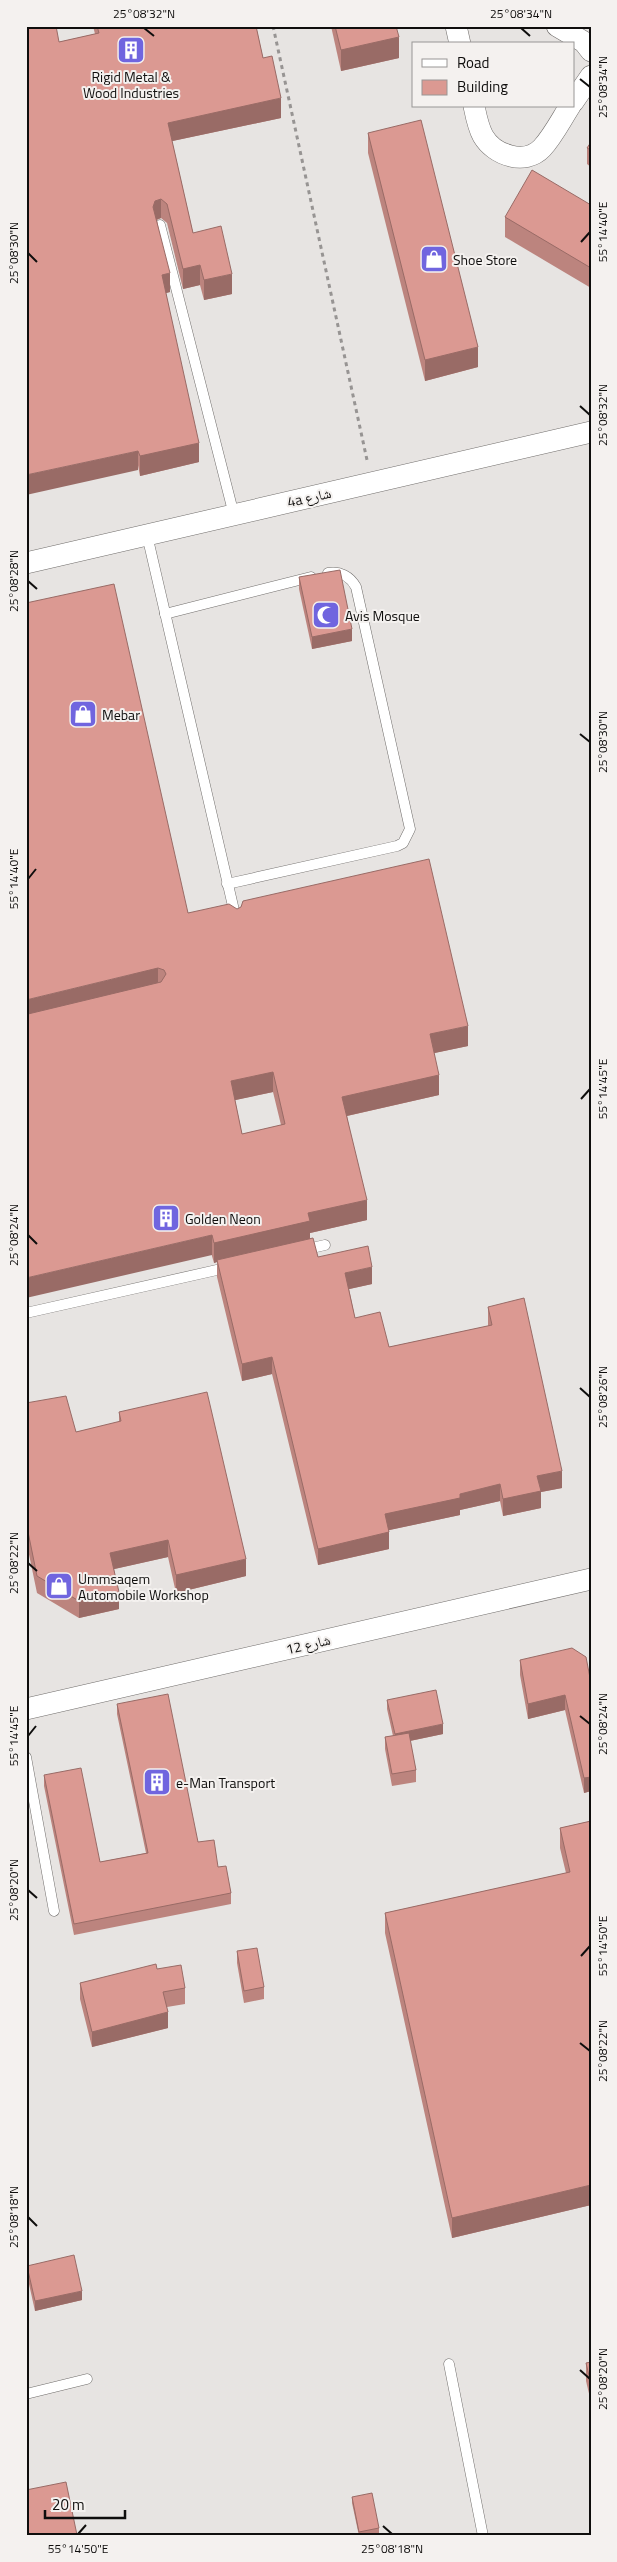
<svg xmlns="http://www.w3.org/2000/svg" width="617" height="2562" font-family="'Titillium Web','Noto Naskh Arabic',sans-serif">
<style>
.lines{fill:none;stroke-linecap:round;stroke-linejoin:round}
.service-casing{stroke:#716e6c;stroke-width:11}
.minor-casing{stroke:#716e6c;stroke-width:22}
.path{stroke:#979493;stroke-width:3;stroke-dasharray:4 4;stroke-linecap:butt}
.service{stroke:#fff;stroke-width:10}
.minor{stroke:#fff;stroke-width:21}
.wall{fill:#bc847e;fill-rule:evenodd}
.shaded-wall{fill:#996b66}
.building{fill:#db9992;stroke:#996b66;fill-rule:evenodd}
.ticks{fill:none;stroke:#0f0e0d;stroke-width:2}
.labels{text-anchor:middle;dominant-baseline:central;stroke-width:4;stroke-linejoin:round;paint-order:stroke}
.poi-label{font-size:14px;fill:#0f0e0d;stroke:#f4f1ef;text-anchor:start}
.street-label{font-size:14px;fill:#0f0e0d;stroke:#f4f1ef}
.neatline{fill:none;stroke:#0f0e0d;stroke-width:2}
.ticks-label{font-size:12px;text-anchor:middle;fill:#0f0e0d}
</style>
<rect width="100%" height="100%" fill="#e7e4e2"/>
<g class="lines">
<g class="service-casing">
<g id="service">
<polyline points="160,225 234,515"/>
<polyline points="147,535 236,919"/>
<polyline points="165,614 311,577"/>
<path d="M227,884l170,-38 6,-3 7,-14 -54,-242c-6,-11 -16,-16 -28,-14"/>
<polyline points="303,1250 325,1245"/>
<polyline points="26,1313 230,1267"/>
<polyline points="26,1757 54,1911"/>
<polyline points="449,2364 483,2536"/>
<polyline points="26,2394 87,2379"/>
</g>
</g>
<g class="minor-casing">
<g id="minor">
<polyline points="456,26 460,44"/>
<polyline points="557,26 584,42 591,51"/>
<polyline points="573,102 591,76"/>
<path d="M474,106c2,10 4,21 9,30 11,19 42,30 59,12 11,-12 19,-28 28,-42"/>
<polyline points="26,563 591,432"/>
<polyline points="26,1709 591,1579"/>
</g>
</g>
<polyline class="path" points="273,26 367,460"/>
<use href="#service" class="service"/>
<use href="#minor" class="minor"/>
</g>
<g class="wall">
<polygon points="93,26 256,26 263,58 281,118 172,141 193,233 232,294 204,300 200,285 183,289 167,223 161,218 157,220 170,292 166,293 199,462 140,476 59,42 95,34"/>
<polygon points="331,26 396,26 399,58 341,71"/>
<polygon points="368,133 478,367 425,381 368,153"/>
<polygon points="591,142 591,167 587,164 587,148"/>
<polygon points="591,205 591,288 505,237 505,217"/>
<polygon points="299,577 352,641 312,649 299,589"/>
<path d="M26,603l162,310 49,-4 231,137 -34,7 5,42 -92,21 20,104 -57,13v6l8,18 54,27 -23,5 6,29 34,29 99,-21v-19l74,181 -21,4v16l-38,8 -3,-15 -40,9v5l-71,15v19l-71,16 -46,-191 -30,7 -25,-104v-15l-3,1zM273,1092l8,33 -39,9 -7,-34z"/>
<polygon points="26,1403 76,1432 119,1422 119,1412 246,1576 176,1593 168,1557 114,1569 119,1609 79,1618 37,1593 26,1540"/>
<polygon points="520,1660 591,1683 591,1791 584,1793 565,1710 528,1719 520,1675"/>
<polygon points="387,1700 443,1734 410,1741 416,1770 416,1782 392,1786 385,1749 385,1737 393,1736 387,1709"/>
<polygon points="117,1704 198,1842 218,1867 231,1893 231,1904 74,1935 44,1786 44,1775 100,1862 146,1853 117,1714"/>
<polygon points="591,1821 591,2205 452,2238 385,1933 385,1913 566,1873 560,1848 560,1828"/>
<polygon points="237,1951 264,1987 264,1999 244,2003 237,1963"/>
<polygon points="157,1969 185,1988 185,2004 167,2007 168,2028 92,2047 80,1999 80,1983"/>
<polygon points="27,2266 82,2300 35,2311 27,2275"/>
<polygon points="591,2362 591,2402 586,2381 586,2363"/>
<polygon points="352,2497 379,2528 379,2535 374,2536 359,2536 352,2503"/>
</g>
<g class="shaded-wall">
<polygon points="399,37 399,58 341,71 341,50"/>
<polygon points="281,98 281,118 168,142 168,123"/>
<polygon points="161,199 161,218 155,220 153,207 155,201"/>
<polygon points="200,265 200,285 183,289 183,269"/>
<polygon points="170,273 170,292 162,294 162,275"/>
<polygon points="232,274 232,294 204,300 204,280"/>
<polygon points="478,347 478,367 425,381 425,360"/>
<polygon points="199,443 199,462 140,476 140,456"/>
<polygon points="138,451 138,470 26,495 26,475"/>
<polygon points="352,629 352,641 312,649 312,637"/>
<polygon points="158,968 158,988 26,1020 26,1000"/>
<polygon points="468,1026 468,1046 430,1054 430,1034"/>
<polygon points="273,1072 273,1092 231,1101 231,1081"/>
<polygon points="439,1075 439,1095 342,1117 342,1097"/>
<polygon points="367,1200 367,1220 310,1233 310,1241 217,1260 217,1262 214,1263 214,1243 308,1213"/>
<polygon points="212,1235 212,1255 26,1298 26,1278"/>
<polygon points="372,1267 372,1284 345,1290 345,1273"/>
<polygon points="272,1357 272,1374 242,1381 242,1364"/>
<polygon points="562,1471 562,1488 541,1492 541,1508 503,1516 503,1499 537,1476"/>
<polygon points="500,1484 500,1501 460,1510 460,1515 385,1531 385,1514 460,1494"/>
<polygon points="389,1532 389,1549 318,1565 318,1549"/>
<polygon points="168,1540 168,1557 110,1570 110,1553"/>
<polygon points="246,1559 246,1576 176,1593 176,1575"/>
<polygon points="119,1592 119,1609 79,1618 79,1601"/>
<polygon points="565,1695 565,1710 528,1719 528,1704"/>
<polygon points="443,1724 443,1734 395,1744 395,1734"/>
<polygon points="591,1777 591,1791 584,1793 584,1778"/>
<polygon points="168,2012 168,2028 92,2047 92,2032"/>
<polygon points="591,2185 591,2205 452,2238 452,2218"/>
<polygon points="82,2291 82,2300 35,2311 35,2301"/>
</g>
<g class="building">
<polygon points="26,26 56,26 59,42 99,33 97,26 256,26 263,58 272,56 281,98 168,123 193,233 221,226 232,274 204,280 200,265 183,269 167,204 161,199 155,201 153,207 170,273 162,275 199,443 140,456 138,451 26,475"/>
<polygon points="335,26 396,26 399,37 341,50"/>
<polygon points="421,120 478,347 425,360 368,133"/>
<polygon points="591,142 591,150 587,148"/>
<polygon points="532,170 591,205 591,268 505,217"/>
<polygon points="340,570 352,629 312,637 299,577"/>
<path d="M114,584l74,329 41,-9 8,5 4,-2 2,-6 186,-42 39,167 -38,8 9,41 -97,22 25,103 -59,13 2,8 -96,22 -2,-8 -186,43v-265l2,1 133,-32 5,-8 -2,-4 -6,-2 -132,32v-397zM273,1072l12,52 -43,10 -11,-53z"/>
<polygon points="313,1238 318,1257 368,1246 372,1267 345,1273 355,1318 380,1312 389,1347 492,1325 488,1307 524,1298 562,1471 537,1476 541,1491 503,1499 500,1484 460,1494 460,1498 385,1514 389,1532 318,1549 272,1357 242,1364 217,1260"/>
<polygon points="207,1392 246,1559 176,1575 168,1540 110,1553 119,1592 79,1601 37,1576 26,1522 26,1403 66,1396 76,1432 121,1421 119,1412"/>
<polygon points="572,1648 586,1657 591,1683 591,1777 584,1778 565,1695 528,1704 520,1660"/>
<polygon points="436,1690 443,1724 395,1734 387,1700"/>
<polygon points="168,1694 198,1842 214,1840 218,1867 226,1866 231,1893 74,1924 44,1775 81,1768 100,1862 148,1853 117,1704"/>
<polygon points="409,1733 416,1770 392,1774 385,1737"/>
<polygon points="591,1821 591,2185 452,2218 385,1913 570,1872 560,1828"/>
<polygon points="257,1948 264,1987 244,1991 237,1951"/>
<polygon points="156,1964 157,1969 181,1965 185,1988 163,1992 168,2012 92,2032 80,1983"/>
<polygon points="74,2255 82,2291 35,2301 27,2266"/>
<polygon points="591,2362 591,2384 586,2363"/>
<polygon points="66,2482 77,2535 26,2536 26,2490"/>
<polygon points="372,2493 379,2528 359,2532 352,2497"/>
</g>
<path class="ticks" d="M144,28l10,8M521,28l9,8M580,79l10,8M581,242l9,-10M28,253l9,9M580,406l10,9M28,581l9,8M580,734l10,8M28,879l8,-10M581,1099l9,-10M28,1235l9,9M580,1388l10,9M28,1563l9,8M580,1716l10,8M28,1736l8,-10M28,1890l9,8M581,1956l9,-10M580,2043l10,8M28,2217l9,9M580,2370l10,9M383,2526l9,8M78,2534l8,-9"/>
<defs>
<g id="building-square" transform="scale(1.4375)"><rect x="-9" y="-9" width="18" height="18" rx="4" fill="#7065df" stroke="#f4f1ef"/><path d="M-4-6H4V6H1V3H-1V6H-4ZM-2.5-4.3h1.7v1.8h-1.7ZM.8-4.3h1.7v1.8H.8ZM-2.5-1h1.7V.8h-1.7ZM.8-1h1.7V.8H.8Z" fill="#fff"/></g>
<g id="shop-square" transform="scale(1.4375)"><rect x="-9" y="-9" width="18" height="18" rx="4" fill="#7065df" stroke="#f4f1ef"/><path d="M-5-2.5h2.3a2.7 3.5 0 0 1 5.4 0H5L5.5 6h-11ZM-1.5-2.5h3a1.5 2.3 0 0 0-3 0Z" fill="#fff"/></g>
<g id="mosque-square" transform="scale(1.4375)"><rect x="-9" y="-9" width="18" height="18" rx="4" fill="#7065df" stroke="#f4f1ef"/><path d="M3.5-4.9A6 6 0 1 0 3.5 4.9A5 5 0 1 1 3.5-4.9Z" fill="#fff"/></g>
</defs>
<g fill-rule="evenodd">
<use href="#building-square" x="131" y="50"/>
<use href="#shop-square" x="434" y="259"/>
<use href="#mosque-square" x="326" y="615"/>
<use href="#shop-square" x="83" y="714"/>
<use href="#building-square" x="166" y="1218"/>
<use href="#shop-square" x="59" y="1586"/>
<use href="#building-square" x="157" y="1782"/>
</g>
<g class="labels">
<g class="poi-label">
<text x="131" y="76" text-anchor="middle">Rigid Metal &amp;<tspan x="131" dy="16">Wood Industries</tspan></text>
<text x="453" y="259">Shoe Store</text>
<text x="345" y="615">Avis Mosque</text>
<text x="102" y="714">Mebar</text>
<text x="185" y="1218">Golden Neon</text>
<text x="78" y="1578">Ummsaqem<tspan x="78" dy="16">Automobile Workshop</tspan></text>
<text x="176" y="1782">e-Man Transport</text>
</g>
<g class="street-label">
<text transform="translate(309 497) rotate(-13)">4a شارع</text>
<text transform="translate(308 1644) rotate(-13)">شارع 12</text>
</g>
</g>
<rect width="617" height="2562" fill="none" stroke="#f4f1ef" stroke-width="55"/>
<rect x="412" y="42" width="162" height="65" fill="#f4f1ef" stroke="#989695"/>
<rect x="422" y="59" width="25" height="8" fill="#ffffff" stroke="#989695"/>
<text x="457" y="68" font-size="15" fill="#0f0e0d">Road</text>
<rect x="422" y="80" width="25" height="15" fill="#db9992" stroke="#989695"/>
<text x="457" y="92" font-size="15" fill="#0f0e0d">Building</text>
<path d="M45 2510v8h80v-8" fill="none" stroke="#0f0e0d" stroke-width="2.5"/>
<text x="52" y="2510" font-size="15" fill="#0f0e0d" stroke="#f4f1ef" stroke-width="4" paint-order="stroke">20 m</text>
<rect x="28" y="28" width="562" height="2506" class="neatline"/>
<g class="ticks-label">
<text x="144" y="18">25°08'32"N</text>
<text x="521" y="18">25°08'34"N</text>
<text transform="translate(603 87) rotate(-90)" y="4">25°08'34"N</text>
<text transform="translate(603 232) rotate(-90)" y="4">55°14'40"E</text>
<text transform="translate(14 253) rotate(-90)" y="4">25°08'30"N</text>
<text transform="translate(603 415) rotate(-90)" y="4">25°08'32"N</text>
<text transform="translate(14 581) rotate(-90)" y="4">25°08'28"N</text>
<text transform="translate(603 742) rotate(-90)" y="4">25°08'30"N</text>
<text transform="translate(14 879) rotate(-90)" y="4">55°14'40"E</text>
<text transform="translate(603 1089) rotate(-90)" y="4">55°14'45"E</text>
<text transform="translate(14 1235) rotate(-90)" y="4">25°08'24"N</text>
<text transform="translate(603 1397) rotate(-90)" y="4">25°08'26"N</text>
<text transform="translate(14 1563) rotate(-90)" y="4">25°08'22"N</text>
<text transform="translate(603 1724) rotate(-90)" y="4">25°08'24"N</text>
<text transform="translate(14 1736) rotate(-90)" y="4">55°14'45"E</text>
<text transform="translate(14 1890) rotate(-90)" y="4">25°08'20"N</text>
<text transform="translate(603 1946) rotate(-90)" y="4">55°14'50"E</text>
<text transform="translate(603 2051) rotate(-90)" y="4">25°08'22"N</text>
<text transform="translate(14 2217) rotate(-90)" y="4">25°08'18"N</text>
<text transform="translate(603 2379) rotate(-90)" y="4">25°08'20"N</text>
<text x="78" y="2553">55°14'50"E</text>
<text x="392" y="2553">25°08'18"N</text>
</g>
</svg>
